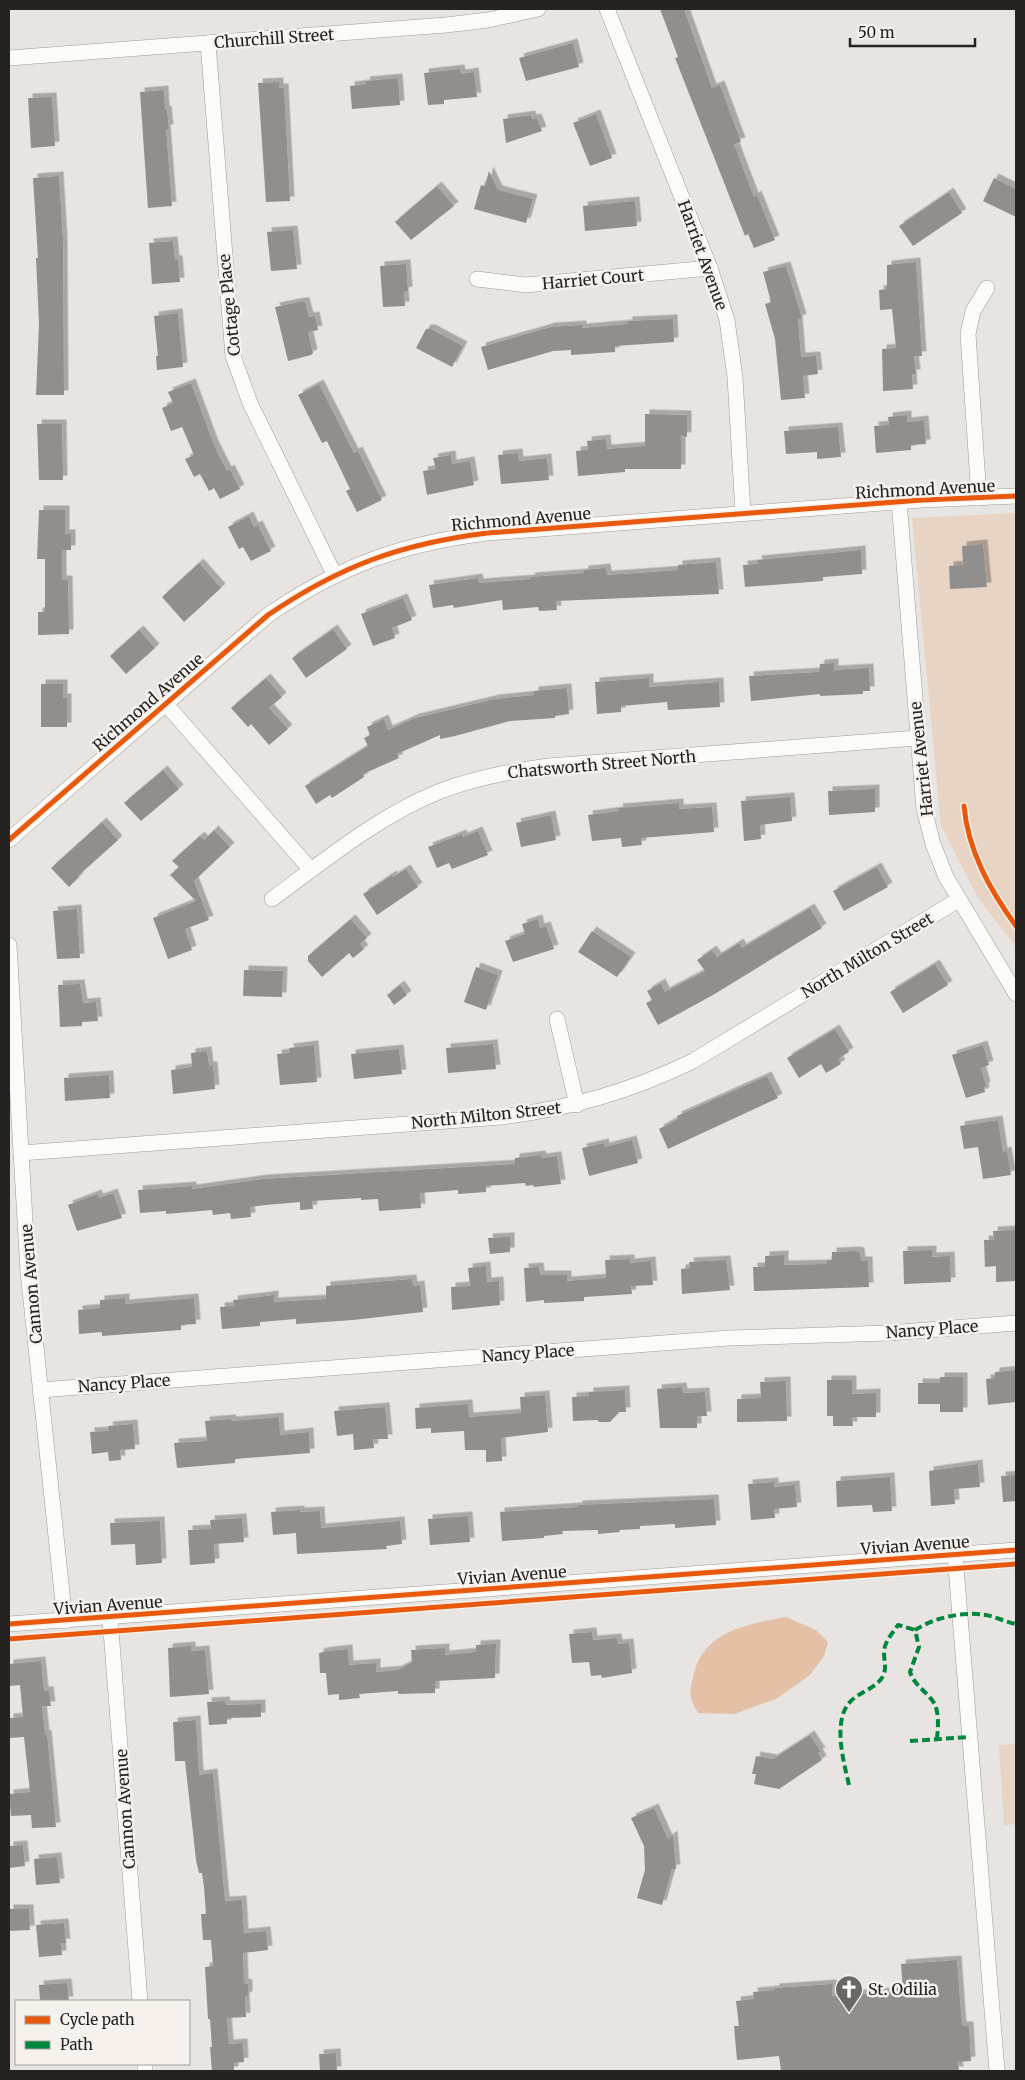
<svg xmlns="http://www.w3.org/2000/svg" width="1025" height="2080" font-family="Merriweather,serif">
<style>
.green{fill:#e8d4c4}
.water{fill:#e4c1a6}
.building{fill:#918f8d;filter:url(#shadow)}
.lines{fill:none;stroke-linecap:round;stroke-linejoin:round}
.minor-casing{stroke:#9d9b99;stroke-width:16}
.minor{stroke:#fbfbfa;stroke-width:15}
.quiet{stroke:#00873e;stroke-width:4;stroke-dasharray:8 4;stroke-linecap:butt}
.cycleway-casing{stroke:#f6f1ec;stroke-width:8}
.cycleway{stroke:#e8590c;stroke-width:5}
.labels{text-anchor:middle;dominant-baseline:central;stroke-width:5;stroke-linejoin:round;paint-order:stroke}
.street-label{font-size:16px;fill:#252321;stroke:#f6f1ec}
.poi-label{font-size:16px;fill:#252321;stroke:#f6f1ec;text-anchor:start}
</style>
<defs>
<filter id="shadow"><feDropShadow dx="4.5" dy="-4.5" stdDeviation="0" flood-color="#0004"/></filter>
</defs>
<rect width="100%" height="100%" fill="#e7e4e1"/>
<g class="green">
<polygon points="1016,513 1016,947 978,898 941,826 912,518"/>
<polygon points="1016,1744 1016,1824 1004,1825 999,1745"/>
</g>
<path class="water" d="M786,1617l30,13 12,12 -4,14 -14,19 -34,24 -42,15 -36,-1c-9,-16 -9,-18 -5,-36 9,-46 54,-53 93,-60z"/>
<g class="building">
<polygon points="660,9 684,9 712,88 720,85 741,142 734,144 754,197 757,195 775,240 754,248 748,234 745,236 675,58 678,57"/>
<polygon points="573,43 579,67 526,81 519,58"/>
<polygon points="460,69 461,74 474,72 477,97 444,100 444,104 428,105 424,73"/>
<polygon points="398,78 400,105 352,109 350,86 366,84 365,81"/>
<polygon points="279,82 279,88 284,88 290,201 266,202 258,83"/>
<polygon points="164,90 165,110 167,110 169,129 166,129 172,206 148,208 140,92"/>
<polygon points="52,97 55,146 31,148 28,98"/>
<polygon points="596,114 612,158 590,166 573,123"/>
<polygon points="531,115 532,119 537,118 542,131 506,143 503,119"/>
<polygon points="489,171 498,190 533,199 526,223 474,209 481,185 485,186"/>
<polygon points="59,176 63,241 64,395 36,395 39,324 36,258 38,258 33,178"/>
<polygon points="994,178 1016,189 1016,217 983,201"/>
<polygon points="437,186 454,206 411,240 395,222"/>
<polygon points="949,192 962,213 913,246 899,226"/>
<polygon points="635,201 637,226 585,231 583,206"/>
<polygon points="293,230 297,269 271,271 267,232"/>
<polygon points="173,241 175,260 178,260 180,282 152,284 149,243"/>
<polygon points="916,262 922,356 914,356 916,374 912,374 913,389 883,391 882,349 896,348 892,309 880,310 879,290 887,289 887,265"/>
<polygon points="406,264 408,291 404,292 405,306 383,307 380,266"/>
<polygon points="786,266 802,318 798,320 801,357 816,356 818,374 803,376 805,398 781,400 775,339 765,304 771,302 763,272"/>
<polygon points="300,302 305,302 309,317 315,316 318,330 308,332 313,353 311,355 288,361 275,307"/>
<polygon points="178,313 183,367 157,370 156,356 158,356 154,316"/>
<polygon points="673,319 674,342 615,346 615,352 571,355 571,350 553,351 488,370 481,347 551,327 582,325 582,328 628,324 628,321"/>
<polygon points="426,329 431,329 463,346 452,367 416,348"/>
<polygon points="191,383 214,445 227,471 230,469 240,489 220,499 214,488 209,491 200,474 194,477 185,459 194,455 182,427 171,431 162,408 173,403 168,392"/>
<polygon points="319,384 354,453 358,451 382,500 357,512 346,491 350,489 327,441 322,443 298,395"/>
<polygon points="645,414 687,415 687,437 681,436 681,469 625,469 625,472 578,476 576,451 588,450 587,441 606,439 607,449 645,446"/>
<polygon points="907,415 907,422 924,420 926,444 911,445 911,450 876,453 874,426 889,425 888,417"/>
<polygon points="37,424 62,424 63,480 39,480"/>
<polygon points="838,427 841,457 817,459 817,452 786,454 784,431"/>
<polygon points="518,453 519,461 547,458 549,480 501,484 498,455"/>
<polygon points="451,455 452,464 470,461 474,485 427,495 423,471 436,469 433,458"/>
<polygon points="39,510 65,510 65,534 71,534 71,550 62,550 62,580 68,580 69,634 38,635 38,612 45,612 45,559 37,559"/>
<polygon points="249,516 254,527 258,525 271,551 251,561 243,547 239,549 228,527"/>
<polygon points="983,544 987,587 950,589 949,566 963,565 962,546"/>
<polygon points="861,550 862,574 823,577 823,581 745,587 743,565 758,564 757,560"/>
<polygon points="716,562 719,594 556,601 557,610 539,611 538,607 503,610 502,600 454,608 453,605 433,608 429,585 478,578 479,583 531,579 530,577 584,573 584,570 606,568 607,575 638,573 678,570 678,565"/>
<polygon points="199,563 221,588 184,622 162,597"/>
<polygon points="403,598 412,620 392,628 395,638 373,646 361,614"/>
<polygon points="333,629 347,649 306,678 292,658"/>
<polygon points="139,630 155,648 126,674 110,656"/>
<polygon points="834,663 834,670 869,668 870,691 863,691 863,694 820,696 820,694 751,701 749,676 819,672 820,664"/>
<polygon points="266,678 282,697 269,708 288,729 269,745 251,724 248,727 231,708"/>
<polygon points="649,678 649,687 719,682 720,707 668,710 667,702 621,706 621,712 597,714 595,682"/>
<polygon points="41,684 63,684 63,698 67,698 67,727 41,727"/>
<polygon points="567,688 569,714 555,716 555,718 510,721 455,736 440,739 440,735 397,754 399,758 363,774 364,777 332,798 330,795 316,804 305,786 368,746 364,738 370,735 367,727 384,719 388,730 415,718 495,699 534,695 534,691"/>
<polygon points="163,770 179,789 141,821 124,803"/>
<polygon points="875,789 875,812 829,815 828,791"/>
<polygon points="790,797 792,821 760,825 761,839 744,841 741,801"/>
<polygon points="679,803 679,809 712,807 714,832 641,838 642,845 622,847 621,838 592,841 588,815 619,811 618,808"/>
<polygon points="551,815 556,840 521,847 516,823"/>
<polygon points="102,822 118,840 78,876 79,877 69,887 51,868"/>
<polygon points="214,830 230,847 194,881 209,920 185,929 192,950 168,959 153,918 196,901 170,875 179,867 172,861 200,836 204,840"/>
<polygon points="478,831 488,855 452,869 449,863 437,868 428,847 462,834 463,837"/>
<polygon points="877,867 888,887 844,911 833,891"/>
<polygon points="406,869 418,887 377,915 363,894 392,875 393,877"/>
<polygon points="810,908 822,928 713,995 658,1025 646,1003 652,1000 647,991 661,983 665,992 705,971 697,960 712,950 717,957 739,943 742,948"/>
<polygon points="77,909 80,958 57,959 53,911"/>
<polygon points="351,919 367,938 360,944 364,949 353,958 349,953 322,977 308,961 308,956"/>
<polygon points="538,919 540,928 546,926 554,949 513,962 505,941 525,934 522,924"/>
<polygon points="592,931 631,957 617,977 578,952"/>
<polygon points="935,964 948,985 903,1013 890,992"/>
<polygon points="476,967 498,975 486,1010 464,1002"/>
<polygon points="244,970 283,971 282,997 243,996"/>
<polygon points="80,984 83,1003 96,1002 98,1021 82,1022 82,1026 60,1027 58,985"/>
<polygon points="400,985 407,995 394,1005 387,995"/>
<polygon points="835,1029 849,1052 838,1059 841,1064 826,1073 821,1064 799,1078 787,1058"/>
<polygon points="493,1044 496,1069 448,1073 446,1048"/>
<polygon points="314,1045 317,1082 280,1085 277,1054 290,1053 289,1048"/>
<polygon points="983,1045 989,1065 981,1068 986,1086 984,1087 985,1092 966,1098 952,1055"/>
<polygon points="399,1049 402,1074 354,1079 351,1054"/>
<polygon points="207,1051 209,1066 213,1066 215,1089 173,1094 171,1070 192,1067 191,1053"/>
<polygon points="109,1075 110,1098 65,1101 64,1078"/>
<polygon points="767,1076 778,1098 668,1149 659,1129 678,1119 677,1116"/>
<polygon points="998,1120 1003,1152 1007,1151 1011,1175 983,1179 978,1147 964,1149 960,1126"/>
<polygon points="632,1140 638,1163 589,1176 582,1148 604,1143 605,1147"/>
<polygon points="541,1155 542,1158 557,1156 561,1184 534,1187 533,1185 526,1186 525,1183 486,1186 486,1192 458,1194 458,1190 420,1193 421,1208 379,1211 378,1199 361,1200 361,1198 312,1201 313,1209 300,1210 300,1202 266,1205 250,1207 251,1217 231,1219 230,1213 213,1215 212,1210 166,1214 166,1211 140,1213 138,1190 192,1186 192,1189 263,1179 515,1164 515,1158"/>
<polygon points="113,1193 122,1218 77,1231 68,1205 97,1194 99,1198"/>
<polygon points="1015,1230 1016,1281 996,1282 996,1266 985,1267 984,1240 994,1240 993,1231"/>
<polygon points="510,1237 510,1252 490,1254 488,1238"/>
<polygon points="932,1250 932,1257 950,1256 951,1282 904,1284 903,1251"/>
<polygon points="856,1251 860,1252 861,1261 868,1261 869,1287 754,1291 753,1267 765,1267 765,1256 784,1255 784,1265 827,1264 827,1260 832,1260 832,1252"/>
<polygon points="630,1259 630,1263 651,1261 653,1285 631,1286 632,1294 584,1297 584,1301 544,1303 544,1300 526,1302 524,1268 539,1267 540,1275 567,1275 567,1281 606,1278 605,1260"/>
<polygon points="726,1260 730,1290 682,1294 681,1269 690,1268 689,1262"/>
<polygon points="486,1266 487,1282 499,1281 500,1305 452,1310 451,1287 470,1286 468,1268"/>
<polygon points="412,1279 413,1286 420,1285 423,1312 353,1320 296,1324 296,1319 260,1322 260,1326 222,1329 220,1307 234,1306 233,1300 274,1295 274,1302 326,1299 326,1286"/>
<polygon points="125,1298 125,1304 194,1298 196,1324 181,1325 181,1330 102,1336 102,1332 79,1334 78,1310 100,1308 100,1300"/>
<polygon points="1016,1370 1016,1402 988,1405 986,1379 995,1378 995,1372"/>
<polygon points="940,1377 963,1377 963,1412 940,1412 940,1404 918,1404 918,1383 940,1383"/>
<polygon points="827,1380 852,1380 852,1394 876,1393 876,1417 852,1417 853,1426 833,1426 833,1416 827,1416"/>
<polygon points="786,1381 787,1421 737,1422 737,1399 761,1398 760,1382"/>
<polygon points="682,1387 683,1393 705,1392 707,1416 697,1416 697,1428 660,1428 657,1389"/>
<polygon points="625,1390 626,1412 619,1412 610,1422 599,1422 597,1420 573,1421 572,1397 589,1396 589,1392"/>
<polygon points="545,1395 548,1432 501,1438 502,1461 486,1462 486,1450 465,1450 464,1431 431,1433 431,1428 416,1429 415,1408 468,1404 469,1417 521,1413 520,1397"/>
<polygon points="385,1407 388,1439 373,1439 374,1448 354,1450 353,1434 337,1436 334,1411"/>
<polygon points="279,1417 280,1435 309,1432 310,1453 235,1459 235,1463 177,1468 174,1443 207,1441 205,1421 231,1419 232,1421"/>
<polygon points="133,1424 135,1449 120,1450 121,1460 109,1461 108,1452 92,1454 90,1432 109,1431 108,1426"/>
<polygon points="978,1464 980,1487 954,1489 955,1504 931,1506 929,1471"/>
<polygon points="1016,1475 1016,1501 1003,1502 1001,1476"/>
<polygon points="890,1477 892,1511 873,1512 872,1505 837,1507 836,1481"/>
<polygon points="774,1482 774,1487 795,1485 797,1507 774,1509 775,1518 751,1520 748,1484"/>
<polygon points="714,1499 716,1525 675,1528 675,1524 640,1526 640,1529 619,1530 620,1532 598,1534 598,1530 562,1531 563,1534 544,1536 544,1538 502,1541 500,1512 578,1507 578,1505"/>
<polygon points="300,1510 300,1512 320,1511 321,1528 400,1521 402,1544 386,1546 387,1549 297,1554 296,1533 273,1535 271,1512"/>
<polygon points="468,1516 470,1542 430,1545 428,1519"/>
<polygon points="242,1518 244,1542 214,1544 215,1563 190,1565 188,1530 211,1529 210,1520"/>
<polygon points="160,1521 162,1563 136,1565 135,1544 111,1545 110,1523"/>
<polygon points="592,1632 593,1640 617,1638 618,1644 629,1643 632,1673 602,1678 601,1675 591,1676 589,1662 572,1663 569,1634"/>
<polygon points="496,1644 495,1678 435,1681 435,1693 398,1694 398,1691 359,1694 360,1698 339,1700 339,1694 328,1695 326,1673 320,1673 319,1653 328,1651 348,1649 349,1665 376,1663 376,1672 398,1670 412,1662 411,1650 445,1648 445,1655 476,1652 476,1645"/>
<polygon points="191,1646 191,1651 205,1650 209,1694 170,1697 168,1648"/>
<polygon points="41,1661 44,1691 49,1691 51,1706 42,1706 45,1735 47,1734 56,1827 32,1828 31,1815 11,1816 9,1794 30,1792 24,1737 9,1738 9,1718 23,1717 20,1685 9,1686 9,1664"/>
<polygon points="225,1701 226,1705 261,1704 261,1717 227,1718 227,1724 209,1725 207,1702"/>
<polygon points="196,1720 199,1775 213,1773 225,1901 242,1900 244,1933 266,1931 268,1950 243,1953 244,1983 248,1984 248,1996 245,1997 246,2017 227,2018 229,2044 243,2043 244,2062 234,2063 234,2071 212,2071 210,2047 212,2047 210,2019 208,2019 205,1967 213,1966 211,1940 203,1940 201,1914 206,1914 204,1887 202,1873 199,1873 196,1860 185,1761 175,1761 173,1722"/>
<polygon points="810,1735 821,1752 818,1753 822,1760 779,1789 754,1784 756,1774 752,1774 756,1756 773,1759"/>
<polygon points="654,1808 668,1839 673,1835 676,1869 672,1869 662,1905 637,1898 645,1870 644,1846 631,1818"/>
<polygon points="23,1845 25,1866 9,1868 9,1846"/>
<polygon points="57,1857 60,1883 36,1885 34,1859"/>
<polygon points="9,1909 29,1909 30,1930 9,1931"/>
<polygon points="64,1923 66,1943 61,1943 62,1955 39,1957 36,1925"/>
<polygon points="957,1960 962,2026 969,2026 971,2061 958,2062 959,2071 781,2071 779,2056 737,2060 734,2026 739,2026 736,2001 754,1999 753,1992 775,1990 775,1988 832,1984 832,1996 903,1991 901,1964"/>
<polygon points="67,1983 69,2001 40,2001 39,1985"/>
<polygon points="336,2053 337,2071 320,2071 319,2054"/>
</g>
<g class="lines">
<g class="minor-casing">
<g id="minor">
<polyline points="607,9 710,268 727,320 735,377 743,513"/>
<polyline points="208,43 233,356 250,403 334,574"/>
<polyline points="9,58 446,25 488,20 538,9"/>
<polyline points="477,279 526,285 710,268"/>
<polyline points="979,498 968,334 973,311 987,288"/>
<polyline points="899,501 924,809 933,844 946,877 1016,994"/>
<polyline points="165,703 311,870"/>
<path d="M9,840l259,-225c72,-49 132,-71 219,-82l435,-33 94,-4"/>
<path d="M272,899c52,-38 105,-82 166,-107 36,-14 73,-21 111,-26l368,-28"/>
<polyline points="9,945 28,1272 65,1621"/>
<polyline points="557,1019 577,1105"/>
<path d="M21,1153l480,-36c71,-9 128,-25 192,-56l265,-161"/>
<polyline points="40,1390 729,1338 889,1333 1016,1323"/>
<polyline points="955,1555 997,2071"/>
<polyline points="110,1618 140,2001"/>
<polyline points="9,1624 1016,1550"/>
<polyline points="145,2064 145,2071"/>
</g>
</g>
<use href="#minor" class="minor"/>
<g class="quiet">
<path d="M937,1739c1,-12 3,-29 -5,-39 -8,-10 -18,-16 -22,-28l9,-25 -4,-17c19,-12 47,-19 71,-15 10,2 20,7 30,9"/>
<polyline points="910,1741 970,1737"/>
<path d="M849,1785c-5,-22 -17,-64 1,-83 9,-10 27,-14 33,-26 4,-9 1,-14 1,-23 0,-11 8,-19 14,-28l17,5"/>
</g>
<g class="cycleway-casing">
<g id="cycleway">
<path d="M964,806c4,45 26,84 52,120"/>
<path d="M9,840l259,-225c72,-49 132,-71 219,-82l435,-33 94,-4"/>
<polyline points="9,1624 1016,1550"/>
<polyline points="9,1639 1016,1564"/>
</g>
</g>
<use href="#cycleway" class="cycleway"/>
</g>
<defs>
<g id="church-pin" transform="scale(1.4375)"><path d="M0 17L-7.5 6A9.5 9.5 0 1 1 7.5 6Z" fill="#696764" stroke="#f6f1ec"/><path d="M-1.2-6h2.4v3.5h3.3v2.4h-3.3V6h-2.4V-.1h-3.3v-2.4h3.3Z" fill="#fff"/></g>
</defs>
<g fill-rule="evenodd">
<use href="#church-pin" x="849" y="1989"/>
</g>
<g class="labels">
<g class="street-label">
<text transform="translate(274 38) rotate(-4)">Churchill Street</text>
<text transform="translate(703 255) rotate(70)">Harriet Avenue</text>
<text transform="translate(593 279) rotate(-5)">Harriet Court</text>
<text transform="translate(229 305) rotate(-96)">Cottage Place</text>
<text transform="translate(925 489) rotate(-3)">Richmond Avenue</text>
<text transform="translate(521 519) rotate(-5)">Richmond Avenue</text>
<text transform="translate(148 702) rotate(-41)">Richmond Avenue</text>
<text transform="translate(921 759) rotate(-96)">Harriet Avenue</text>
<text transform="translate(602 764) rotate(-5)">Chatsworth Street North</text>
<text transform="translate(867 955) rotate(-31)">North Milton Street</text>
<text transform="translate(486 1115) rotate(-6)">North Milton Street</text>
<text transform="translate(31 1284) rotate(-95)">Cannon Avenue</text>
<text transform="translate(932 1329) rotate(-4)">Nancy Place</text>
<text transform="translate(528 1353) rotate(-4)">Nancy Place</text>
<text transform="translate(124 1383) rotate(-4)">Nancy Place</text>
<text transform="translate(915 1545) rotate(-4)">Vivian Avenue</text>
<text transform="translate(512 1575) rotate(-4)">Vivian Avenue</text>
<text transform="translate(108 1605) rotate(-4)">Vivian Avenue</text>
<text transform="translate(125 1809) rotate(-94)">Cannon Avenue</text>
</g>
<g class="poi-label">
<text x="868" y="1989">St. Odilia</text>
</g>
</g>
<rect width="1025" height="2080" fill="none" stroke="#252321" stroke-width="20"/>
<rect x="15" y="2000" width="175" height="65" fill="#f6f1ec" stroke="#a29f9b"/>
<rect x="25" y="2016" width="25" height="8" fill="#e8590c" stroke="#a29f9b"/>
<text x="60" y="2025" font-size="15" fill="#252321">Cycle path</text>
<rect x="25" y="2041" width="25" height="8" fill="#00873e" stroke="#a29f9b"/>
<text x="60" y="2050" font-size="15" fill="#252321">Path</text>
<path d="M850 38v8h125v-8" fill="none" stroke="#252321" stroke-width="2.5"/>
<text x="858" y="38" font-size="15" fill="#252321" stroke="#f6f1ec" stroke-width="4" paint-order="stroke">50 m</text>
</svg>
